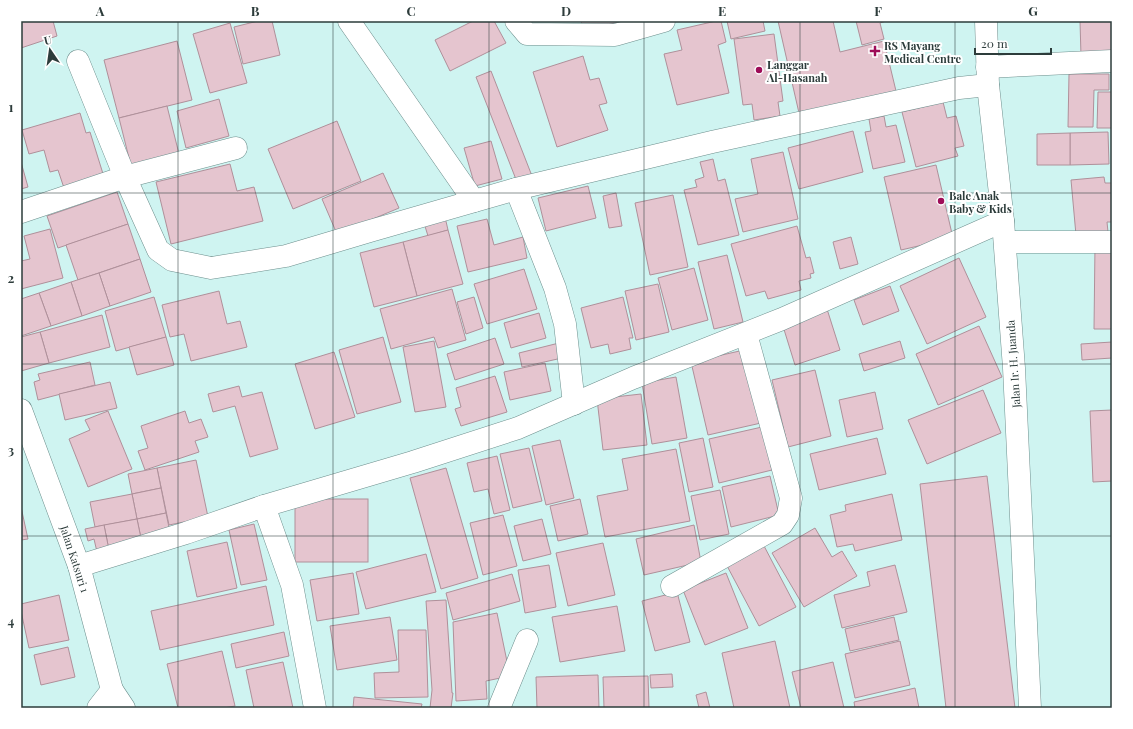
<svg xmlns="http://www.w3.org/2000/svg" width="1133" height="729" font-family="'Playfair Display',serif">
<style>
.building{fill:#e5c5cf;stroke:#af909a}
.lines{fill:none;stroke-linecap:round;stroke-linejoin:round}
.minor-casing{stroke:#6d8f8d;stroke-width:23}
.major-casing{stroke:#6d8f8d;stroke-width:23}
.minor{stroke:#fff;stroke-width:22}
.major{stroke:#fff;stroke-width:22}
.grid{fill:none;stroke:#2d3c3b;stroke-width:1;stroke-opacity:0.55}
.poi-dot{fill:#9e0d58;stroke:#fff;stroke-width:1.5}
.labels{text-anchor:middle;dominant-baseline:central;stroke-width:4;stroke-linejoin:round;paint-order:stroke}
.poi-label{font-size:11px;font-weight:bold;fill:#2d3c3b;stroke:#fff;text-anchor:start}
.street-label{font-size:11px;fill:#2d3c3b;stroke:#fff}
.neatline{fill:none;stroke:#2d3c3b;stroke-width:1.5}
.grid-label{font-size:13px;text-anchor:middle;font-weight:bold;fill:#2d3c3b}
</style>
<rect width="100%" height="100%" fill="#cff4f1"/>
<g class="building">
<polygon points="21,21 53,21 57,36 21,48"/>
<polygon points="258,21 272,21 280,55 243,64 234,27"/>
<polygon points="473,21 494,21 506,43 450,71 435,40"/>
<polygon points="581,21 622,21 584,31"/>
<polygon points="716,21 721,21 726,42 718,45 729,93 677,105 664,54 682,50 677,30"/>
<polygon points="727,21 763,21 765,31 731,39"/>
<polygon points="778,21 833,21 840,52 884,41 896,91 799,113"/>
<polygon points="856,21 886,21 880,23 884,39 862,45"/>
<polygon points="1080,21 1112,21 1112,55 1081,56"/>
<polygon points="230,23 247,83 210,93 193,34"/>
<polygon points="774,34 783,101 778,102 780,116 754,120 752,104 743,105 734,39"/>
<polygon points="177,41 192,100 119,118 104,60"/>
<polygon points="583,56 590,80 599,78 607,103 599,105 608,130 557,147 533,72"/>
<polygon points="491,71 532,176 517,182 476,77"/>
<polygon points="1069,74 1109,74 1109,90 1094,90 1093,127 1068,127"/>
<polygon points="1098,92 1112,92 1112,128 1097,128"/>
<polygon points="219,99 229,136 186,148 177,111"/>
<polygon points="943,102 947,118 956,116 964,146 955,148 958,156 916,167 902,112"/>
<polygon points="167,106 179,154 131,166 119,118"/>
<polygon points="80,113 86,133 90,132 104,177 64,188 58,170 50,172 44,150 29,154 22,130"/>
<polygon points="884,116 886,127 896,125 905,162 873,169 865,132 871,131 869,119"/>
<polygon points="337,121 361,181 293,209 268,149"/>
<polygon points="853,131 863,172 799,189 788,148"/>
<polygon points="1108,132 1109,164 1070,165 1070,133"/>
<polygon points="1070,133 1070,165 1037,165 1037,134"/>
<polygon points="491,141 502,179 475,186 464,148"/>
<polygon points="783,152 798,219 743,232 735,199 758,194 751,159"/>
<polygon points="713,159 718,181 725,179 739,235 698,245 684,190 697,187 695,180 704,177 700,162"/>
<polygon points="21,162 28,187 21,189"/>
<polygon points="230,164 237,191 254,187 263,221 171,244 156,182"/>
<polygon points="936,165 953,238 901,250 884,177"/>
<polygon points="383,173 399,208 337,234 322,199"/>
<polygon points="1104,177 1105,183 1112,183 1112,222 1107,222 1108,232 1076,235 1071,180"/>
<polygon points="588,186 596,218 546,231 538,198"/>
<polygon points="117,192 128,224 58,248 47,216"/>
<polygon points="616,193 622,226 609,228 603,196"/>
<polygon points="673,195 688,267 650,275 635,203"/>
<polygon points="445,217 448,230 428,236 424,223"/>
<polygon points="487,219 494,245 523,237 527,258 468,272 457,226"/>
<polygon points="128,224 140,259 78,280 66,245"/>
<polygon points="797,226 806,258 810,257 814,273 810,274 811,278 799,281 801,290 768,299 765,291 746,296 731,244"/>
<polygon points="50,229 63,278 21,289 21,261 30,259 24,236"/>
<polygon points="448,230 463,284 417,296 403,242"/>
<polygon points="851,237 858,264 840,269 833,242"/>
<polygon points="403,242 417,296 374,307 360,253"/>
<polygon points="1095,246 1112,246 1112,329 1094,329"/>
<polygon points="727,255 743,322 714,329 698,262"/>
<polygon points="959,258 986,317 927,344 900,286"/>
<polygon points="140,259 151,292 110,306 99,273"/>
<polygon points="694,268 708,320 672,330 658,278"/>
<polygon points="524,269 537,309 487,324 474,284"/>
<polygon points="99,273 110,306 82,316 71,282"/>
<polygon points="71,282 82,316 51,326 39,293"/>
<polygon points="658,284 669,332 636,340 625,291"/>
<polygon points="890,286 899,311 863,325 854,300"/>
<polygon points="452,289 466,340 438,348 434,337 391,349 380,309"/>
<polygon points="219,291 227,324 240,321 247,347 191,361 184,334 170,337 162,305"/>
<polygon points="39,293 51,326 21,336 21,299"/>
<polygon points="154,297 166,337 116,351 105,311"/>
<polygon points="474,297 483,328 466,334 457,302"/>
<polygon points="623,297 633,338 629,338 631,349 610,354 608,344 591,348 581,308"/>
<polygon points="827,309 840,350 795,365 782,323"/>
<polygon points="539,313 546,338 511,348 504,323"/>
<polygon points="102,315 110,347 49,363 40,332"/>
<polygon points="979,326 1002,377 938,405 916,354"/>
<polygon points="40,332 49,363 21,371 21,337"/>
<polygon points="166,337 174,365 137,375 129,347"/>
<polygon points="383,337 401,402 357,414 339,350"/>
<polygon points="495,338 504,364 455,380 447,354"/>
<polygon points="434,341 446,407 415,412 403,347"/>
<polygon points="900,341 905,358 864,371 859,354"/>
<polygon points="1112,342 1112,358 1082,360 1081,344"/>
<polygon points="559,343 562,358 522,367 519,353"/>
<polygon points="744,350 761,423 708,435 691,362"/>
<polygon points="334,352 355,417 315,429 295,364"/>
<polygon points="90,362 95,385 38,400 34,382 40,380 38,374"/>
<polygon points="545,363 551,391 510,400 504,372"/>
<polygon points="815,370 831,436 788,447 772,380"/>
<polygon points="495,376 507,412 461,426 455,409 461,407 456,388"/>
<polygon points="676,377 687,438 652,444 642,383"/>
<polygon points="110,382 117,408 65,420 59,394"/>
<polygon points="239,386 242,397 262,392 278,449 250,457 235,406 213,412 208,394"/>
<polygon points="983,390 1001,433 927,464 908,420"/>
<polygon points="875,392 883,429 847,437 839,400"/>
<polygon points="641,394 647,445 603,450 597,399"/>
<polygon points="1112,410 1112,481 1093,482 1090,411"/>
<polygon points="108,411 132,469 88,487 69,439 90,430 85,420"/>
<polygon points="185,411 189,423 201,419 208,437 195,441 199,452 145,470 138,451 148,448 141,426"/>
<polygon points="762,427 772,470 719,483 709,439"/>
<polygon points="703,438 713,487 689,492 679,443"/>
<polygon points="877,438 886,474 819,490 810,454"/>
<polygon points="560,440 574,498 546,505 532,446"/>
<polygon points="529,448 542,501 513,508 500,454"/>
<polygon points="676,449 690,521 605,537 597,496 628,490 622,459"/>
<polygon points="497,456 510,510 494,514 488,489 474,492 467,463"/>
<polygon points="196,460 208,517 169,525 157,468"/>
<polygon points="157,468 161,488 132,494 128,474"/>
<polygon points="446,468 478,578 441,589 410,478"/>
<polygon points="770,476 779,515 731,527 722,487"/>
<polygon points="987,476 1015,708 946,708 920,484"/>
<polygon points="161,488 166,513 137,519 132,494"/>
<polygon points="720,490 729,534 700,540 691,496"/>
<polygon points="132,494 137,519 95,527 90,502"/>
<polygon points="892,494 902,540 855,551 853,544 837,547 830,515 846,511 845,505"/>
<rect x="295" y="499" width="73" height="63"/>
<polygon points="580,499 588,534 558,541 550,506"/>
<polygon points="21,507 28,539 21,540"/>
<polygon points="166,513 171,537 142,543 137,519"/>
<polygon points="503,515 517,566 483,575 470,523"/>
<polygon points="137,519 142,543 109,550 104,525"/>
<polygon points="542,519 551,554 523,561 514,526"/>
<polygon points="254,524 267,580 241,585 229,530"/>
<polygon points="104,525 109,550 97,552 94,539 88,541 85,529"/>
<polygon points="694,525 701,562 644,575 636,539"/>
<polygon points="815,528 832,557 842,551 857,576 804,607 772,553"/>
<polygon points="227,542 237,588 197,597 187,551"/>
<polygon points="603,543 615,595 568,606 556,553"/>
<polygon points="763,544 796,607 759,626 726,564"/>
<polygon points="426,554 436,592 366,609 356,572"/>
<polygon points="549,565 556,607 525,613 518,570"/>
<polygon points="895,565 907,612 842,628 834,595 870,586 867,572"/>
<polygon points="353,573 359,614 317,621 310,580"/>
<polygon points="726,573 748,628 705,645 683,590"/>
<polygon points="512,574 520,601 453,620 446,593"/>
<polygon points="266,586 274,625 160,650 151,611"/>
<polygon points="677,592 690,642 655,651 642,601"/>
<polygon points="59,595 69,640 29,648 21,611 21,604"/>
<polygon points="446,600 452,693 453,693 451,708 430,708 432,690 426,601"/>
<polygon points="617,606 625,651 560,662 552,617"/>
<polygon points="497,613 510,676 486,681 487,699 456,701 453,622"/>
<polygon points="390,617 397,660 337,670 330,626"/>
<polygon points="894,617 899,640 850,651 845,629"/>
<polygon points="398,630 426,630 428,697 375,698 374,673 399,672"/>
<polygon points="284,632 289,656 236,668 231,644"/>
<polygon points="775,641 790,708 734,708 722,653"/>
<polygon points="900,641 910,685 855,698 845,654"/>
<polygon points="68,647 75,677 41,685 34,655"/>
<polygon points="222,651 235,706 224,708 178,708 167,664"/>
<polygon points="283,662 293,708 254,708 246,670"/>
<polygon points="833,662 844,708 801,708 792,672"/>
<polygon points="672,674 673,687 651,688 650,675"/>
<polygon points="598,675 599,708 537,708 536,677"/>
<polygon points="648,676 649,708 604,708 603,677"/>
<polygon points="915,688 919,708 855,708 854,702"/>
<polygon points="706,692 710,708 699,708 696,695"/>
<polygon points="354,697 422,704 421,708 353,708"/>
</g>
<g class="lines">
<g class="minor-casing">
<g id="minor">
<polyline points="349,21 474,201"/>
<polyline points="516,21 527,34 615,35 664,21"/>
<polyline points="78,61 125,177 158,250 172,260 211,268 286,256 370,231 516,189 712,142 959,88 988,85"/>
<polyline points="987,67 1112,61"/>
<polyline points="516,189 555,288 565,324 574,404"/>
<polyline points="21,212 125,177 236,148"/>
<polyline points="1005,242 1112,242"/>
<polyline points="21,410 79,566 112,690 98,708"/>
<polyline points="264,506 292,585 315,708"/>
<polyline points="79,566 186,533 264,506 413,462 518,428 633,378 782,319 1003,221"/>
<polyline points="672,586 782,524 788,515 791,498 746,334"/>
<polyline points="112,690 124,708"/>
<polyline points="499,708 527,640"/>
</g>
</g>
<g class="major-casing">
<polyline id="major" points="986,21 988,85 1003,221 1014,368 1030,708"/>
</g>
<use href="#minor" class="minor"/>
<use href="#major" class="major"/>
</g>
<path class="grid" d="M178,21v687M333,21v687M489,21v687M644,21v687M800,21v687M955,21v687M21,193h1091M21,364h1091M21,536h1091"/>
<g class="poi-dot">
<path d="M873 45h4v4h4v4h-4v4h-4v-4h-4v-4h4z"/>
<circle cx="759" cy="70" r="4"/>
<circle cx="941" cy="201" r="4"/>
</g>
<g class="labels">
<g class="poi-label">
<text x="884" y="45">RS Mayang<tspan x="884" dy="13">Medical Centre</tspan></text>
<text x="767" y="64">Langgar<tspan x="767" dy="13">Al-Hasanah</tspan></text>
<text x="949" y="195">Bale Anak<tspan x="949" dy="13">Baby &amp; Kids</tspan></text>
</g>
<g class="street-label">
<text transform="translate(1013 364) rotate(-94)">Jalan Ir. H. Juanda</text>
<text transform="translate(75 559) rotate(72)">Jalan Katsuri 1</text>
</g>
</g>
<rect width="1133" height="729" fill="none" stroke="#ffffff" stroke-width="44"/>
<g transform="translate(50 50) rotate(347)" stroke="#ffffff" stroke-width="3" paint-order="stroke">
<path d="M0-3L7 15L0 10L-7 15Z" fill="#2d3c3b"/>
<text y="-6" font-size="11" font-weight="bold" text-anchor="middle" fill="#2d3c3b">U</text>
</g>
<path d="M975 48v6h76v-6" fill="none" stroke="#2d3c3b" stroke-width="2"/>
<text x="981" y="48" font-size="12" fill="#2d3c3b" stroke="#ffffff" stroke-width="3" paint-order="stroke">20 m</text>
<rect x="22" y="22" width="1089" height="685" class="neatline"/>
<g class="grid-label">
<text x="100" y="16">A</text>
<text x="255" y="16">B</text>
<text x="411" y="16">C</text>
<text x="566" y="16">D</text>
<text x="722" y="16">E</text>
<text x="878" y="16">F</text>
<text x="1033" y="16">G</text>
<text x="11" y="112">1</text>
<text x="11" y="283">2</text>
<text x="11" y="455">3</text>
<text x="11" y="626">4</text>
</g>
</svg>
